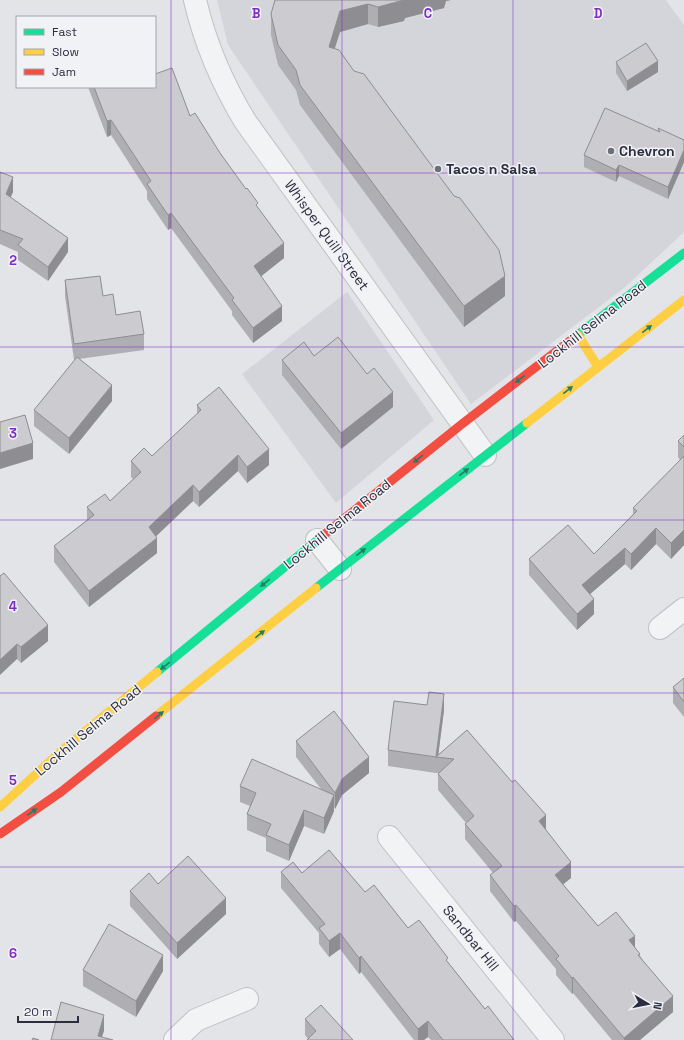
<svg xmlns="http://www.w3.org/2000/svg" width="684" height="1040" font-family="'Space Grotesk',sans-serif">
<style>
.built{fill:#d4d5db}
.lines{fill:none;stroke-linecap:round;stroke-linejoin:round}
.street-casing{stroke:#c0c1c4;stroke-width:24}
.street{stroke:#f2f3f5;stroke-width:22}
.fast{stroke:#16e098;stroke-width:9}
.slow{stroke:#ffcf43;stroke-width:9}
.jam{stroke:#f24e42;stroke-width:9}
.wall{fill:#afafb3}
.shaded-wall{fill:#8e8e92}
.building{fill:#cbcbd0;stroke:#8e8e92}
.oneway{fill:#227e67}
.grid{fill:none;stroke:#7b2cbf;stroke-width:1;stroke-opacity:0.55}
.poi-dot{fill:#6c6e7a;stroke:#f1f2f6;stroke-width:1.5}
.labels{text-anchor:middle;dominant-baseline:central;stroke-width:3;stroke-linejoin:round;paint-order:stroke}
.poi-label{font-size:14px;font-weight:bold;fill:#2c2e3f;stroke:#f1f2f6;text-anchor:start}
.street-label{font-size:14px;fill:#2c2e3f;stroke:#f1f2f6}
.grid-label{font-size:13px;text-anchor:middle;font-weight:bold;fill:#7b2cbf;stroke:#f1f2f6;stroke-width:3;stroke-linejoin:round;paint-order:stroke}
</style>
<rect width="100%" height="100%" fill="#e3e4e8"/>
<g class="built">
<polygon points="217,0 666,0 684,25 684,232 624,288 471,404 228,45"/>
<polygon points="347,292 434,420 336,503 242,374"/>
</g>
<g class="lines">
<g class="street-casing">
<g id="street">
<path d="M195,0c10,43 27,83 50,121l240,334"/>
<polyline points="317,540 340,569"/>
<polyline points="660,628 684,609"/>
<polyline points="389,837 553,1040"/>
<polyline points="175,1040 196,1020 247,999"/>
</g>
</g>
<use href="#street" class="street"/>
<g class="fast">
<polyline points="571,340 684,253"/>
<polyline points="316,588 527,423"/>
<polyline points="157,672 320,538"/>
</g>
<g class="slow">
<polyline points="578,335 598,367"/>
<polyline points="527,423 684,300"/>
<polyline points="156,716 316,588"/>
<polyline points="0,807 60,752 157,672"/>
</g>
<g class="jam">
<polyline points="320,538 462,424 571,340"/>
<polyline points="0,834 61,792 156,716"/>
</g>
</g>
<g class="wall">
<polygon points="275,0 451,0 446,1 444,8 405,18 404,21 378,27 368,24 340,32 334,49 505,296 464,327 300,105 296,90 278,65 271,35 271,14"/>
<polygon points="616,62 658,72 627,91 616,73"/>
<polygon points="88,87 155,87 190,116 220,153 258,208 284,258 261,276 282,321 253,343 232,315 232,311 171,228 168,230 147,199 147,191 111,135 107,137"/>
<polygon points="658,128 684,140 684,162 668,199 619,176 616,182 584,167 584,155 658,131"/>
<polygon points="0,172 13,192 10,197 68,252 48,281 18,260 18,252 0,244"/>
<polygon points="65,280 103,296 116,315 144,334 144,350 79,359 112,401 69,454 34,426 34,410 75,360 74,360 65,296"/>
<polygon points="314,356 367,374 393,407 341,449 282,375 282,360"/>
<polygon points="197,405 269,465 247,483 238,471 199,507 193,501 156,536 157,553 89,607 54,562 54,546 87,520 87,507 110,501 133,479 131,477 131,461 152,456 197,414"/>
<polygon points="684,435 684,545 671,559 656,544 631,570 625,564 590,594 594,614 577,630 529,575 529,559 594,554 633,514 633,508 680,460 678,457 678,441"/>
<polygon points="0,576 48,641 21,663 17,659"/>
<polygon points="684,678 684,717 673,703 673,687"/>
<polygon points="444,710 438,755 467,730 546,830 571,878 563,884 598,926 635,947 673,1012 640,1040 612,1040 573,993 572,994 556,975 556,969 516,921 514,922 490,891 490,875 493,873 465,839 465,824 466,823 438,790 438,774 439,773 436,773 436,770 436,773 388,766 388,750"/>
<polygon points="296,741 369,773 342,795 335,809 334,807 334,811 324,834 304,826 289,861 266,851 266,838 247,830 247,814 250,806 240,802 240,786 321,789 296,757"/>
<polygon points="281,872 302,873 365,892 448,962 485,1009 514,1040 431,1040 428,1037 424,1040 414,1040 361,972 359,974 340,949 329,957 319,944 319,933 281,888"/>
<polygon points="158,884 226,914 177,959 130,906 130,891"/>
<polygon points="83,970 163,971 136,1017 83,986"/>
<polygon points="305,1019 353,1040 308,1039 305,1035"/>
</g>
<g class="shaded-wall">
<polygon points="404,0 451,0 446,1 444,8 405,18 404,21 378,27 378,7"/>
<polygon points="368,4 368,24 340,32 329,67 329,47 340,11"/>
<polygon points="658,61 658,72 627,91 627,81"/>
<polygon points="111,120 111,135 107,137 107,121"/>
<polygon points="684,150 684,162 668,199 668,187"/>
<polygon points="619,165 619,176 616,182 616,170"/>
<polygon points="13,177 13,192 6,208 6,194"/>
<polygon points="171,213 171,228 168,230 168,215"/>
<polygon points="68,238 68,252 48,281 48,267"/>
<polygon points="284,243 284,258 254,282 254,266"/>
<polygon points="505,276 505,296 464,327 464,306"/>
<polygon points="282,306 282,321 253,343 253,328"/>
<polygon points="112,385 112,401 69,454 69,438"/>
<polygon points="393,392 393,407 341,449 341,433"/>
<polygon points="33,443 33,459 0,469 0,453"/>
<polygon points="269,449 269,465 247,483 247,467"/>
<polygon points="238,455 238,471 199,507 199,492"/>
<polygon points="193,485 193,501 149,543 149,527"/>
<polygon points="656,528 656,544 631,570 631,554"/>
<polygon points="684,530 684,545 671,559 671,543"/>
<polygon points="157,538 157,553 89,607 89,591"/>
<polygon points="625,548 625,564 582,601 582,585"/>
<polygon points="594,599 594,614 577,630 577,614"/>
<polygon points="48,625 48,641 21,663 21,647"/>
<polygon points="17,644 17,659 0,675 0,660"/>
<polygon points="444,694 444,710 438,757 436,757 436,773 436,757"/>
<polygon points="369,757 369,773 342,795 335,809 335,793 342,779"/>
<polygon points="334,795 334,811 324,834 324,818"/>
<polygon points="304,810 304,826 289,861 289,845"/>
<polygon points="546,815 546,831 539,821"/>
<polygon points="571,862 571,878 555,891 555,875"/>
<polygon points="226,898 226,914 177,959 177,943"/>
<polygon points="516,905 516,921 514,922 514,906"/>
<polygon points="340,933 340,949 329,957 329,941"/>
<polygon points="635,936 635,952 629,940"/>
<polygon points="163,955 163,971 136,1017 136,1001"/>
<polygon points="361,956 361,972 359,974 359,958"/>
<polygon points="573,977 573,993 572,994 572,978"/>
<polygon points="673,996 673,1012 640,1040 624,1040 624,1038"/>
<polygon points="104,1015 104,1031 101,1040 98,1036"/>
<polygon points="428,1021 428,1037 424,1040 418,1040 418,1029"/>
</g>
<g class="building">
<polygon points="275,0 404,0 378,7 368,4 340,11 329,47 339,50 354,71 364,74 454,196 460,198 499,250 505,276 464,306 300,85 296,70 278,45 271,14"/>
<polygon points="646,43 658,61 627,81 616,62"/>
<polygon points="172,68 190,116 195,113 220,153 246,189 247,188 258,203 256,205 284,243 254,266 282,306 253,328 232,300 234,298 171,213 168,215 147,184 151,181 111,120 107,121 94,87 155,87 155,74"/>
<polygon points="605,108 660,132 658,128 684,140 684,150 668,187 619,165 616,170 584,155"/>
<polygon points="0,172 13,177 6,194 68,238 48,267 18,245 23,239 0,230"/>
<polygon points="100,276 103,296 113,294 116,315 140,311 144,334 74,344 65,280"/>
<polygon points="338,337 367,374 374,368 393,392 341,433 282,360 304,342 314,356"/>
<polygon points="77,357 112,385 69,438 34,410"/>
<polygon points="219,387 269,449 247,467 238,455 199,492 193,485 149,527 157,538 89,591 54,546 94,515 87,507 105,494 110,501 141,472 131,461 144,448 152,456 201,410 197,405"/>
<polygon points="25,415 33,443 0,453 0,422"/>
<polygon points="684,435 684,447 678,441"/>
<polygon points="684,456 684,530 671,543 656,528 631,554 625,548 582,585 594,599 577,614 529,559 568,525 594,554 637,511 633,508"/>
<polygon points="4,573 48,625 21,647 17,644 0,660 0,576"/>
<polygon points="684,678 684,702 673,687"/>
<polygon points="429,692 444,694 436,757 388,750 394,701 427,705"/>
<polygon points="334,711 369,757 342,779 335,793 296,741"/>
<polygon points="467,730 512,782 515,780 546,815 539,821 571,862 555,875 598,926 616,912 635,936 629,940 640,954 638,955 673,996 624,1038 573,977 572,978 556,959 559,956 516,905 514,906 490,875 502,866 465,824 474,816 438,774 454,759 436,757"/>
<polygon points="252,759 334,795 324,818 304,810 289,845 266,835 271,824 247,814 256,793 240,786"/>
<polygon points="329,850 365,892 374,885 408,928 419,920 448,958 446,960 485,1009 488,1006 514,1040 443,1040 428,1021 418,1029 361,956 359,958 340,933 329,941 319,928 325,924 281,872 293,862 302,873"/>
<polygon points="188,856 226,898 177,943 130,891 149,873 158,884"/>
<polygon points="109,924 163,955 136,1001 83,970"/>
<polygon points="61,1002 104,1015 98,1036 113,1040 51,1040"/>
<polygon points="321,1005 353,1040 307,1040 316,1031 305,1019"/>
<polygon points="33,1038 39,1040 32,1040"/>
</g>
<defs><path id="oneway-solid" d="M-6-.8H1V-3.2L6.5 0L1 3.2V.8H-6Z"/></defs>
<g class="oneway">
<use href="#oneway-solid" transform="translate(647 329) rotate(-38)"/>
<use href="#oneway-solid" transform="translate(520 379) rotate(142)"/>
<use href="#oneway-solid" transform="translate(568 390) rotate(-38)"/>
<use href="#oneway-solid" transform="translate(418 459) rotate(141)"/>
<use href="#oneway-solid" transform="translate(464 472) rotate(-38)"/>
<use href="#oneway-solid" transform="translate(361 552) rotate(-38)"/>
<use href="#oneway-solid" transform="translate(265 583) rotate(141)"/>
<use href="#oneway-solid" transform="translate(260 634) rotate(-39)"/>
<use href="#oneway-solid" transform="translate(165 666) rotate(141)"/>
<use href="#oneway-solid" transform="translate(159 715) rotate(-39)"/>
<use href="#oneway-solid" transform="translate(32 812) rotate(-35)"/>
</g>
<path class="grid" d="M171,0v1040M342,0v1040M513,0v1040M0,173h684M0,347h684M0,520h684M0,693h684M0,867h684"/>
<g class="poi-dot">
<circle cx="611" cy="151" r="4"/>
<circle cx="438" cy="169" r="4"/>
</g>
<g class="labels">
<g class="poi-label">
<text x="619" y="151">Chevron</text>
<text x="446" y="169">Tacos n Salsa</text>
</g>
<g class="street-label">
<text transform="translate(327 235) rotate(54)">Whisper Quill Street</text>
<text transform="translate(592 324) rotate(-38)">Lockhill Selma Road</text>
<text transform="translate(337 524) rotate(-39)">Lockhill Selma Road</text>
<text transform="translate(88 730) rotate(-40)">Lockhill Selma Road</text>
<text transform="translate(471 938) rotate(51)">Sandbar Hill</text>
</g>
</g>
<g class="grid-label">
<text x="256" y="18">B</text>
<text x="428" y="18">C</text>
<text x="598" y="18">D</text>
<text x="13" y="265">2</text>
<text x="13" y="438">3</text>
<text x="13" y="611">4</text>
<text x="13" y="785">5</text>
<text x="13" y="958">6</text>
</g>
<rect x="16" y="16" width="140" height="72" fill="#f1f2f6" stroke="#a2a4ad"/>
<rect x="24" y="29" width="20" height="6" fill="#16e098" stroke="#a2a4ad"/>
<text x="52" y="36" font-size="12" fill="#2c2e3f">Fast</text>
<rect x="24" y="49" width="20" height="6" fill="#ffcf43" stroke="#a2a4ad"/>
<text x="52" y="56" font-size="12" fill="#2c2e3f">Slow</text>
<rect x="24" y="69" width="20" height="6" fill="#f24e42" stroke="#a2a4ad"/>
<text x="52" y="76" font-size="12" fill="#2c2e3f">Jam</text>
<g transform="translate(648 1004) rotate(100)" stroke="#f1f2f6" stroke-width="3" paint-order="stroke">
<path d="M0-3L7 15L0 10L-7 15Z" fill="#2c2e3f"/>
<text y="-6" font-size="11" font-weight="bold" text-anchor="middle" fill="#2c2e3f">N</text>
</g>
<path d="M18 1016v6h60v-6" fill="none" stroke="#2c2e3f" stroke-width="2"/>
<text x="24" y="1016" font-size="12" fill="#2c2e3f" stroke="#f1f2f6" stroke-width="3" paint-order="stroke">20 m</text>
</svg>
